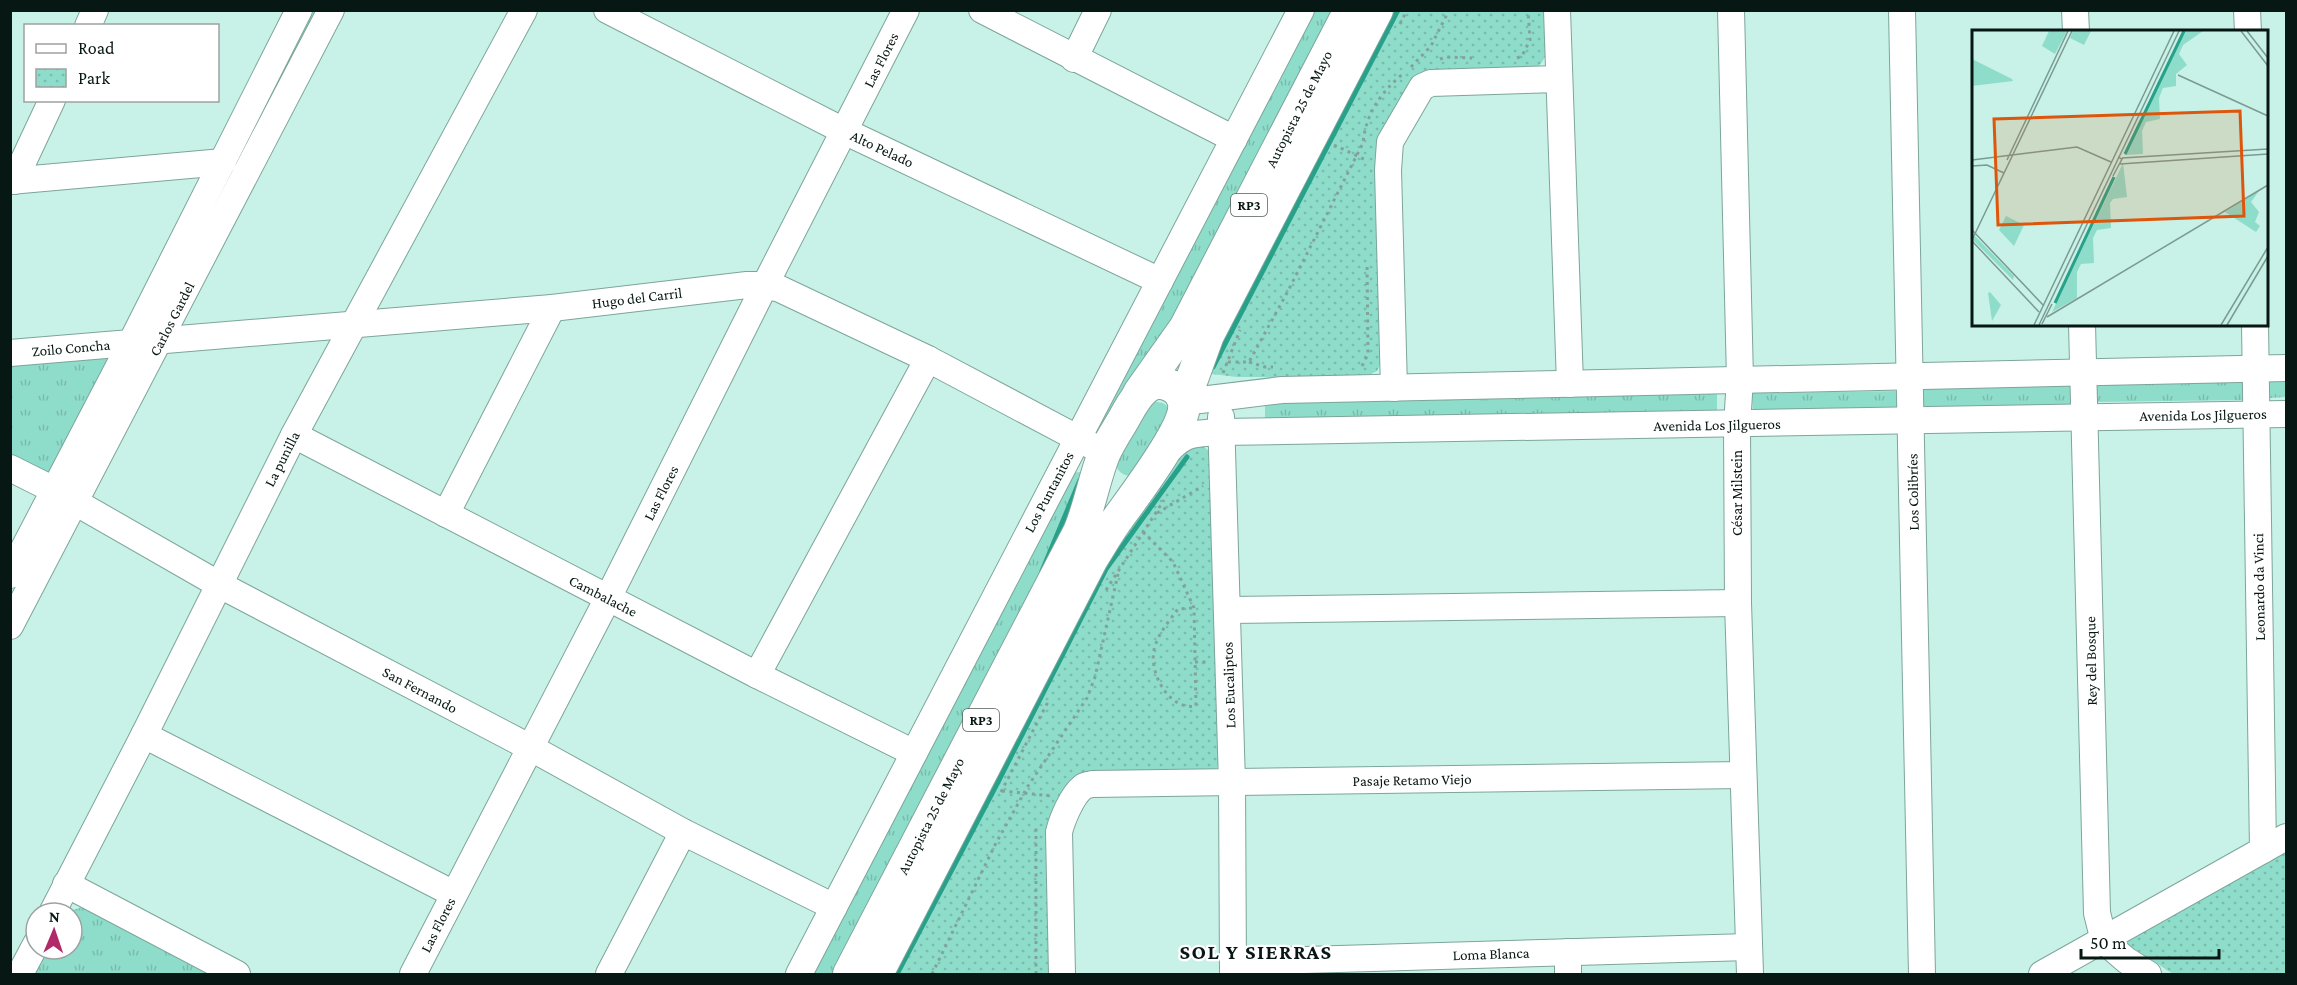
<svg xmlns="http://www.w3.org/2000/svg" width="2297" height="985" font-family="'Crimson Pro',serif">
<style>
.grass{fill:url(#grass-tufts)}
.park{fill:url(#park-dots)}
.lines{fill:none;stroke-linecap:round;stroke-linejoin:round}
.stream{stroke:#28a18b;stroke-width:5}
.minor-casing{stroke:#7da59a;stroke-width:28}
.major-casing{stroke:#7da59a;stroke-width:34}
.path{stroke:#82a39a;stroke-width:3;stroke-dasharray:3 4.5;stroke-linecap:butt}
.minor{stroke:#fff;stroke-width:26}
.major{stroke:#fff;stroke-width:32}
.labels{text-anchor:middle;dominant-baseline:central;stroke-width:4.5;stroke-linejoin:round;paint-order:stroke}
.shield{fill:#fff;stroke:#515d5a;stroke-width:1.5}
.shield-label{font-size:14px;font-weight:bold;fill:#071713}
.street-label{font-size:15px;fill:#071713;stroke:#fff}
.district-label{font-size:21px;font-weight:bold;letter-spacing:1.5px;fill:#071713;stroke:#fff}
.inset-river{fill:none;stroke:#28a18b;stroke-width:3}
.inset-road{fill:none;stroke:#7b9a92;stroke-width:1.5}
.view{fill:#dd560c;fill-opacity:0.15;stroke:#dd560c;stroke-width:3}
.inset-edge{fill:none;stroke:#071713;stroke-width:3}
</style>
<defs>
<pattern id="grass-tufts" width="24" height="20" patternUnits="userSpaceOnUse" patternTransform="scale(1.5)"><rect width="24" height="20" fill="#8edcca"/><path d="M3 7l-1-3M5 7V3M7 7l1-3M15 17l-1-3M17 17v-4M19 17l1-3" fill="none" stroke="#79bcad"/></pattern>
<pattern id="park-dots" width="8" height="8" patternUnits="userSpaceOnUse" patternTransform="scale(1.5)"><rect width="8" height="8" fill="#8edcca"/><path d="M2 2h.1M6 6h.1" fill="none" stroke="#79bcad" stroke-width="1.8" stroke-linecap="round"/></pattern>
</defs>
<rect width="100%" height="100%" fill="#c8f2e7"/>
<g class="grass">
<polygon points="308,11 320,11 220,197 258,109"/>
<polygon points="1310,11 1339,11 1193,298 1107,423 1103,423 1100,421"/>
<polygon points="109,356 113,365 57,470 46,474 11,455 10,362"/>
<polygon points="2269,379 2286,379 2286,397 2270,398"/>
<polygon points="2243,381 2243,400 2096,402 2095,384"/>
<polygon points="2071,386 2071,405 1924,408 1924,389"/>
<polygon points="1900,391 1900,409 1753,412 1752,393"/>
<polygon points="1717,393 1717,411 1265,421 1265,402"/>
<path d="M1152,401l11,2 4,3v13l-34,57c-10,0 -16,-4 -18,-14z"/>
<polygon points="1079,472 1083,473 1084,492 838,974 809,974 1073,473"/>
<polygon points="82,907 211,974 32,974 45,949 72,949 72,913 64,913"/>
</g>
<g class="park">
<path d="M1392,11h156c0,22 6,41 -12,58l-113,3 -8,4 -36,79 2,208 -4,8 -12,6h-128l-25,-3 -5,-6z"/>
<polygon points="1195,447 1204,447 1209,451 1222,756 1217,768 1206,774 1074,782 1052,974 890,974 1107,553 1187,449"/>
<polygon points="2286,847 2286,974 2173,974 2124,942"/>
</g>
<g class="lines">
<g class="stream">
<polyline points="1213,367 1398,10"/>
<polyline points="1042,571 1080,480"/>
<polyline points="897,974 998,782 1106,569 1187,457"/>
</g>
<g class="minor-casing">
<g id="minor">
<polyline points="607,10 844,131 1160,281"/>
<polyline points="982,10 1234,139"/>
<polyline points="1557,10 1570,384"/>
<polyline points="1731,10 1740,379 1737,425 1738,603 1750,974"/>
<polyline points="1902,10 1922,974"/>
<polyline points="2075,10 2076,32"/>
<polyline points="2247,10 2248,32"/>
<polyline points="88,26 95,10"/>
<polyline points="1074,59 1098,10"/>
<polyline points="10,181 223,162"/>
<polyline points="14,181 52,100"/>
<polyline points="2082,324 2097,913 2104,941 2126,960 2148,974"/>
<polyline points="2255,324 2263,850"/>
<polyline points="10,353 552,308 747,285 765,285 780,289 928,359 1094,447 1105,451"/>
<polyline points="1394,388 1388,170 1390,142 1422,87 1431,83 1559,79"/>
<polyline points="1184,402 1282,390 2286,368"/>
<polyline points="1221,417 1232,783 1233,974"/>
<polyline points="294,435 757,675 914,753"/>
<path d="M1164,455c21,-23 27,-21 57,-23 355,-5 710,-10 1065,-18"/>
<polyline points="10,468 54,490 218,584 531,748 683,832 834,907"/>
<polyline points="446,514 552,308"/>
<polyline points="10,575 131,343 299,10"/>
<polyline points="1227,610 1738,603"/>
<polyline points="10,626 331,10"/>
<polyline points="757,675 928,359"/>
<polyline points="144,735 454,894"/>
<polyline points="66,884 237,974"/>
<polyline points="52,913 144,735 294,435 524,10"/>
<polyline points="1568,952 1568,974"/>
<polyline points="1233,962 1749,947"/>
<polyline points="20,974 36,944"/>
<polyline points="413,974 608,598 765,285 906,10"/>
<polyline points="609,974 683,832"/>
<polyline points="799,974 1301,10"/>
<path d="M1062,974l-3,-142c3,-12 13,-37 24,-45 2,-2 6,-2 9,-3l650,-9"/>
<polyline points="2042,974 2286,837"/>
</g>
</g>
<g class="major-casing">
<g id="major">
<polyline points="1139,393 1185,328 1350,10"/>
<polyline points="1181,395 1192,379 1208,335 1377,10"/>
<path d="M849,974l230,-442c11,-26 15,-53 25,-78 5,-11 12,-22 18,-32 10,-17 23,-49 49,-36 7,3 12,10 13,17 3,24 -50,93 -65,114 -10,13 -18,28 -27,42l-215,415"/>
</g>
</g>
<g class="path">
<polyline points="1400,24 1407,10"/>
<polyline points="1517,58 1522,56 1530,40 1528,10"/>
<polyline points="1440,59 1446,57 1472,58"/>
<polyline points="1411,67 1431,46 1449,10"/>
<polyline points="1334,145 1368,161"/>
<path d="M1228,362h21l39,-71 75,-148c3,-30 18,-51 41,-70"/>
<polyline points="1249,362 1265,367 1273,367"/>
<polyline points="1362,366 1368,354 1367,263"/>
<polyline points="1223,373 1240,330"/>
<polyline points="1157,513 1203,486"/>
<path d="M1143,532l30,30 21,46 2,98c-27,5 -47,-33 -42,-56 3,-15 15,-29 24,-41l16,-1"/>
<polyline points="1106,590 1164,500"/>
<polyline points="1195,662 1209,662"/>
<polyline points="1002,791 1051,796"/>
<polyline points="1001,792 1049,700"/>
<polyline points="932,974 996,843 1028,786 1087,698 1095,677 1118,574"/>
<polyline points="1036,974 1036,827"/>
</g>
<use href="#minor" class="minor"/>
<use href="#major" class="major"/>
</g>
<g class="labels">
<g class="shield">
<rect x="1231" y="194" width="36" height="22" rx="4.5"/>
<rect x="963" y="709" width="36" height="22" rx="4.5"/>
</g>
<g class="shield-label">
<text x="1249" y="205">RP3</text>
<text x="981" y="720">RP3</text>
</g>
<g class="street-label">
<text transform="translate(881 60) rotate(-63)">Las Flores</text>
<text transform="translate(1299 109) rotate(-63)">Autopista 25 de Mayo</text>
<text transform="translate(882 149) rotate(25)">Alto Pelado</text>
<text transform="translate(637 298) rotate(-7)">Hugo del Carril</text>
<text transform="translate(172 319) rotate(-63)">Carlos Gardel</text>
<text transform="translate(71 348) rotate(-5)">Zoilo Concha</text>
<text transform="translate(2203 415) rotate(-1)">Avenida Los Jilgueros</text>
<text transform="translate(1717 425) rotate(-1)">Avenida Los Jilgueros</text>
<text transform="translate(282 459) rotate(-63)">La punilla</text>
<text transform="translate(1049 492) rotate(-62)">Los Puntanitos</text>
<text transform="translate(1913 492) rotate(-91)">Los Colibríes</text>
<text transform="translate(661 493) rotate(-63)">Las Flores</text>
<text transform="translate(1737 493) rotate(-90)">César Milstein</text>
<text transform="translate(2259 587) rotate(-91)">Leonardo da Vinci</text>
<text transform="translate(603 596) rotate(27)">Cambalache</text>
<text transform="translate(2091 661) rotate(-91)">Rey del Bosque</text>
<text transform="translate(1229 685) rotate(-92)">Los Eucaliptos</text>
<text transform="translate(420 690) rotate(28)">San Fernando</text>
<text transform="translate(1412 780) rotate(-1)">Pasaje Retamo Viejo</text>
<text transform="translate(931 816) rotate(-63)">Autopista 25 de Mayo</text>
<text transform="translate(438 925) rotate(-63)">Las Flores</text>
<text transform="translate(1491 954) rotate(-2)">Loma Blanca</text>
</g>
<g class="district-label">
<text x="1256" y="952">SOL Y SIERRAS</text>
</g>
</g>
<g transform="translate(1972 30)">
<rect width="296" height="296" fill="#c8f2e7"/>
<path d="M34,186l18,9 -10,21 -15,-16zM3,206l39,40 -1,4 -40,-40z" fill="#8edcca"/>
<path d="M77,1h18l-12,23 -13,-8zM101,1h18l-7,14 -14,-7zM211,1h20l-20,14 -4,9 8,11 -11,9v12l-13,2 -4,10 1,21 -14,3 -4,9 1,23 -18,1zM0,29l40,20 1,2 -41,5zM151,133l4,34 -14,2 -3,4 1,25 -14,2 -4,8 1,25 -13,1 -4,8v26l-25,14zM287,161l-8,11 8,10 -4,10 5,4 -4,6 -31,-20zM18,262l11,13 -9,16 -4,-28z" fill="#8edcca"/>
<path class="inset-river" d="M153,124l59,-123M83,273l59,-126"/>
<path class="inset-road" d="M269,1l27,35M275,1l21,27M206,45l90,41M150,128l146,-9M0,130l105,-13 34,15M35,130l61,-129M148,134l148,-10M0,136l15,-1 17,8M141,146l9,-17 -4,-2M0,200l72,76M0,210l100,-209M0,211l67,71M75,287l221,-132M70,294l10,-20M62,295l140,-294M67,295l140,-294M249,295l47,-78M255,295l41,-69"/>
<path class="view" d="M268,81l4,105 -246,9 -4,-106z"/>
<rect width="296" height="296" class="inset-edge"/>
</g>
<rect width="2297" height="985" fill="none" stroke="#071713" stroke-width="24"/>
<rect x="24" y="24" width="195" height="78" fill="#ffffff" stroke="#9ca2a1" stroke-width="1.5"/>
<rect x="36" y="44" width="30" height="9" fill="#ffffff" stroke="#9ca2a1" stroke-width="1.5"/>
<text x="78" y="54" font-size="18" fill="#071713">Road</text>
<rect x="36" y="69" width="30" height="18" fill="url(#park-dots)" stroke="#9ca2a1" stroke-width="1.5"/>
<text x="78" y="84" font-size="18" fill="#071713">Park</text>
<g transform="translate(54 931) rotate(2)"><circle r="28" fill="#ffffff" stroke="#9ca2a1" stroke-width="1.5"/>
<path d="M0-4.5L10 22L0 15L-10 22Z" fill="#b22969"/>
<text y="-9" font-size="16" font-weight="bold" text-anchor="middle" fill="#071713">N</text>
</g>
<path d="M2081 949v9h138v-9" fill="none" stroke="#071713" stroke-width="3"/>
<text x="2090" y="949" font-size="18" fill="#071713" stroke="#ffffff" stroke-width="4.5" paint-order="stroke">50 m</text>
</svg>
